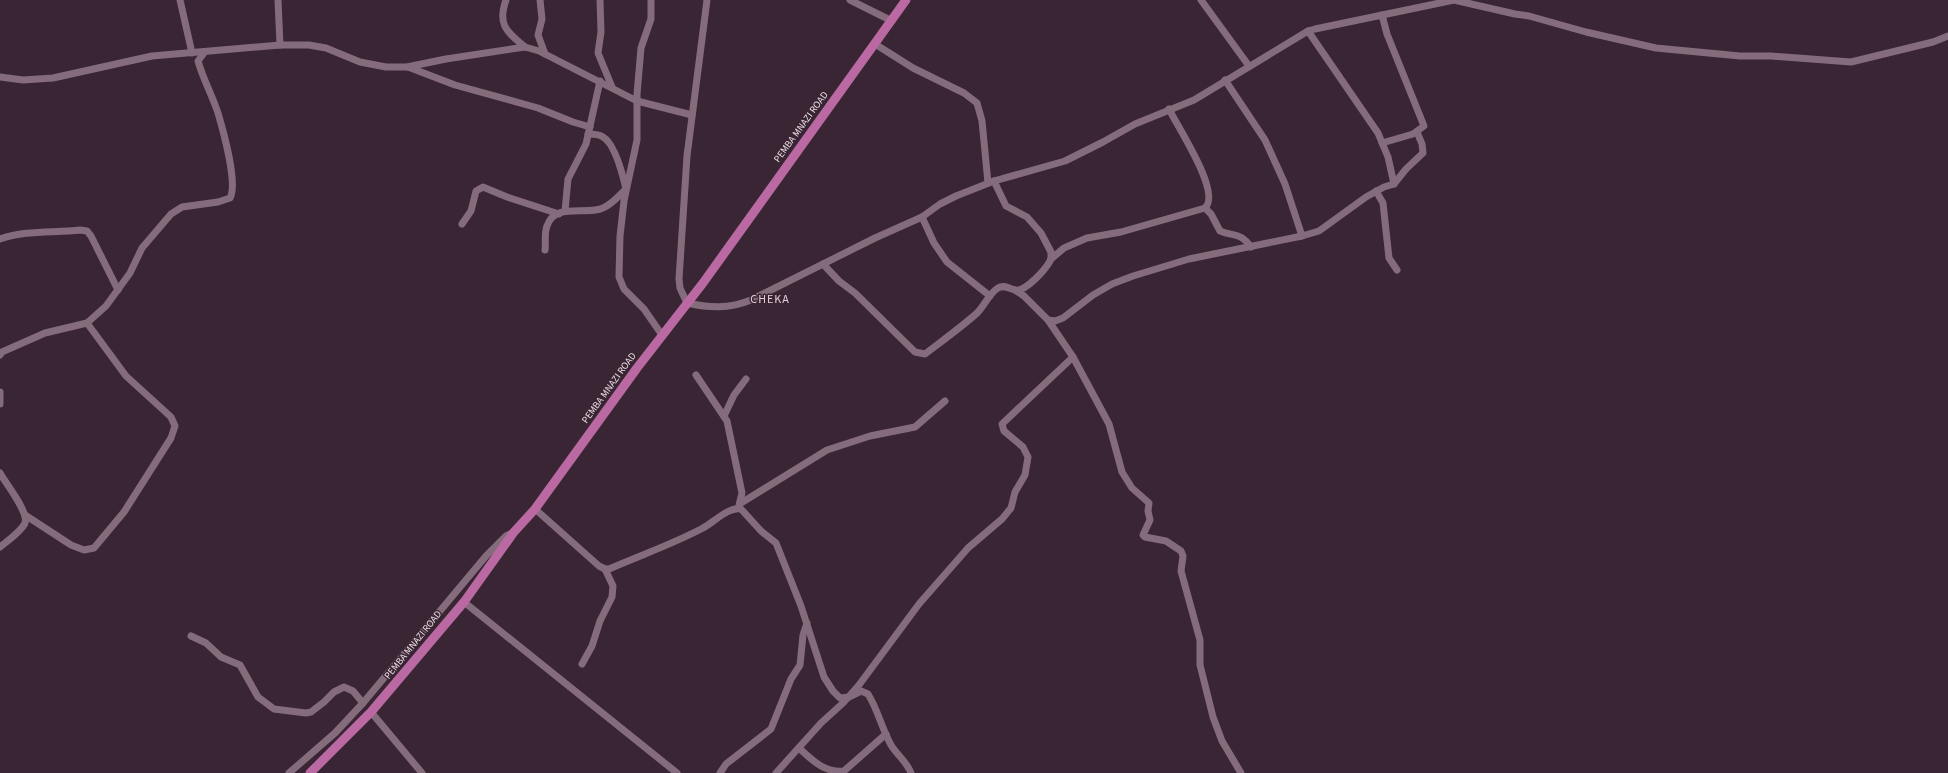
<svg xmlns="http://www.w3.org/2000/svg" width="1948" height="773" font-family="'Source Sans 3',sans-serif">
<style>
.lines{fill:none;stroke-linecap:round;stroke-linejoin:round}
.minor{stroke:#856c7c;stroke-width:7}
.major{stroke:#ba69a2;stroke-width:9}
.labels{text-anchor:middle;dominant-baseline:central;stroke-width:3;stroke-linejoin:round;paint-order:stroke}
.street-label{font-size:10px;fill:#eddfe8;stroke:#392533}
.quarter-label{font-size:12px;letter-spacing:1px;fill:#e7ccdd;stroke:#392533}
</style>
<rect width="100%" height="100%" fill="#392533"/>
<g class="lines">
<g class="minor">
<polyline points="180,0 192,53"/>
<polyline points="278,0 280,45"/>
<path d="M506,0c-9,25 1,32 19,47"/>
<polyline points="540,0 542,19 538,35 545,54"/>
<polyline points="600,0 601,32 598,53 612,87"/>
<polyline points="651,0 651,19 641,48 637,94 637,140 624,201 620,236 619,277 624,289 644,309 662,335"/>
<path d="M707,0l-20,156 -8,123 1,9 7,15c22,5 42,6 64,-3l124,-62 47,-21 18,-13 16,-8 38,-15 71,-20 38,-19 32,-18 59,-24 114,-69 7,-2 139,-29 61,14 14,2 57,16 70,16 84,8h31l80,6 82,-20 15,-6"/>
<polyline points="850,0 892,21"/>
<polyline points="1201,0 1249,66"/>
<polyline points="1382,15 1387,34 1424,126 1413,134 1382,143"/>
<polyline points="1308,31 1378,133 1388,157 1394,184"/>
<polyline points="875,44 913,68 964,93 977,103 982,121 988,183"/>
<polyline points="408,67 455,85 538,108 573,122 590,127"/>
<polyline points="0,77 23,80 53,78 152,56 280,45 309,45 326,48 360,62 386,67 407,67 446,59 525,47 539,51 637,101 692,115"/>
<polyline points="1225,80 1265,140 1285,184 1302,236"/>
<path d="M1169,109c8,17 53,84 36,99"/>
<polyline points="1376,191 1383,203 1389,258 1397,270"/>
<polyline points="565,211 568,179 586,144 600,81"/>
<polyline points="922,217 934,243 947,262 990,296"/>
<polyline points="462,224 471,211 476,191 483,187 507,197 559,214"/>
<path d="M0,239c25,-9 54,-6 80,-9l7,1 4,5 27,54"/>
<path d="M545,250c1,-7 -1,-17 2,-24 8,-25 41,-9 58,-19 8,-4 15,-12 21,-18 -3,-13 -11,-45 -23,-52 -4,-3 -10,-3 -15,-3"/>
<path d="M1051,259l13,-11 23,-10 34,-6 84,-24 6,6 9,17c15,6 20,1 31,16"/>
<path d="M823,264l16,17 16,12 60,59 10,2c17,-13 35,-26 51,-40 8,-7 13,-21 22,-26 6,-4 12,1 17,2 11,2 32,-22 36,-31v-7l-10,-19 -14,-16 -21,-11 -12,-25"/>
<polyline points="1015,290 1024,296 1048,320 1055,321 1063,318 1093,295 1112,284 1133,276 1189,259 1302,236 1319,231 1366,197 1384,187 1394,184 1406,169 1423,153 1422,144 1417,132"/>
<path d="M0,355l2,-3 43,-19 42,-10 19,-17 24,-33 12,-25 29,-34 11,-7 36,-5 12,-4c8,-14 -7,-68 -12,-85 -6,-18 -15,-34 -20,-52l6,-8"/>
<polyline points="1073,357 1109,424 1122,472 1132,488 1149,503 1148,511 1150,520 1143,535 1145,537 1166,541 1181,551 1183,556 1181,571 1200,640 1200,665 1213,717 1222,741 1241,773"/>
<polyline points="696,375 727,421 742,493 739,505"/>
<polyline points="0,392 0,404"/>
<polyline points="724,416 734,395 746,379"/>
<path d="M0,473c6,11 29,39 25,50 -4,9 -18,18 -25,24"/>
<polyline points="741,503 827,450 870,436 915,427 945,401"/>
<path d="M535,509l64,57 6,3h4c32,-14 64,-25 94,-41 10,-5 26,-22 38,-19l20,22 15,12 25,63 23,71 9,14 7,7 9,-1 12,-6 7,3c10,16 14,35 23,51 6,10 16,17 20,28"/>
<polyline points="25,515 71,545 84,550 94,548 124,512 171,438 175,426 171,417 126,376 87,323"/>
<polyline points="464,602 677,773"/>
<polyline points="191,636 206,643 221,657 240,665 258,697 274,709 306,713 311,712 324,702 334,692 344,687 353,691 363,703"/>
<polyline points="582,664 592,646 600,621 612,597 613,586 605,569"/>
<polyline points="371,712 422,773"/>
<path d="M799,748c13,12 25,25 45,23l42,-37"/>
<polyline points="289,773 335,733 363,703 486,556 506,536 512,533"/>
<polyline points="720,773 726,764 771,729 791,679 800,665 803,635 807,623"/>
<polyline points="776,773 821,723 843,703 859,685 919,604 968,548 1002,519 1011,508 1015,492 1025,475 1028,457 1023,447 1004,431 1002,424 1073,357 1048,320"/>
</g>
<polyline class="major" points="310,773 371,712 464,602 514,532 535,509 637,368 703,283 906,0"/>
</g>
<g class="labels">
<g class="street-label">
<text transform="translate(801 127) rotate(-54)">PEMBA MNAZI ROAD</text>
<text transform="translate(609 388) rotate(-54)">PEMBA MNAZI ROAD</text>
<text transform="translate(413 645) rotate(-51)">PEMBA MNAZI ROAD</text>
</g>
<g class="quarter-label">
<text x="770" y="299">CHEKA</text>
</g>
</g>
</svg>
